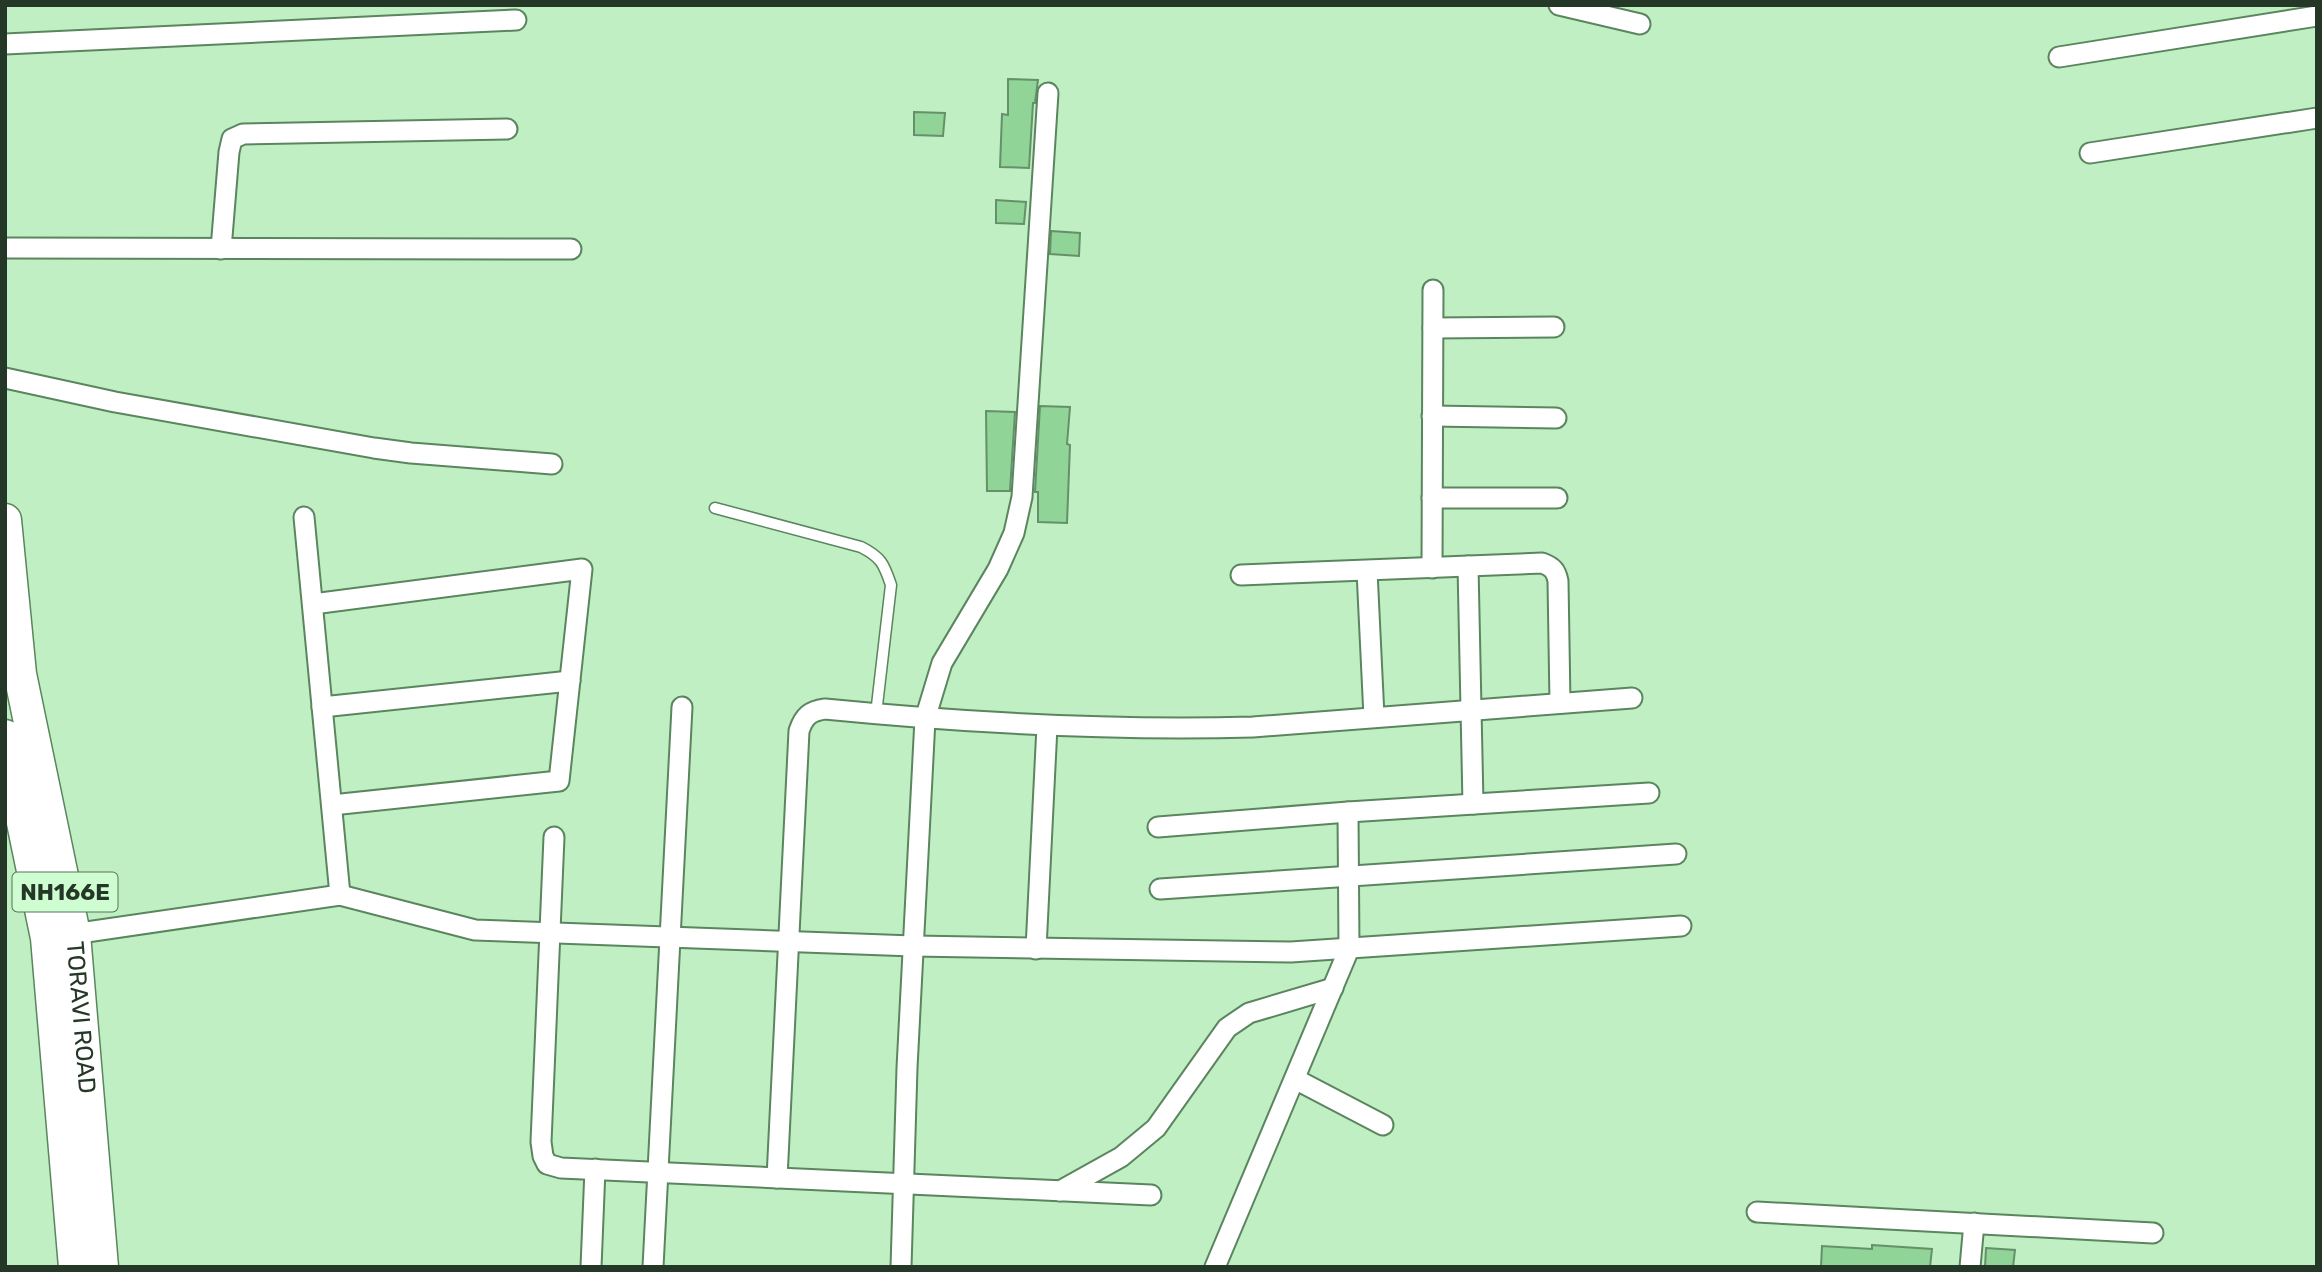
<svg xmlns="http://www.w3.org/2000/svg" width="2322" height="1272" font-family="Rubik,sans-serif">
<style>
.building{fill:#90d497;stroke:#659069;stroke-width:2}
.lines{fill:none;stroke-linecap:round;stroke-linejoin:round}
.service-casing{stroke:#5a855e;stroke-width:13}
.minor-casing{stroke:#5a855e;stroke-width:23}
.trunk-casing{stroke:#5a855e;stroke-width:35}
.service{stroke:#fff;stroke-width:10}
.minor{stroke:#fff;stroke-width:19}
.trunk{stroke:#fff;stroke-width:32}
.labels{text-anchor:middle;dominant-baseline:central;stroke-width:7;stroke-linejoin:round;paint-order:stroke}
.shield{fill:#cefdd1;stroke:#58735a;stroke-width:2}
.shield-label{font-size:23px;font-weight:bold;fill:#253827}
.street-label{font-size:24px;fill:#253827;stroke:#cefdd1}
</style>
<rect width="100%" height="100%" fill="#c1efc4"/>
<g class="building">
<polygon points="1008,79 1038,80 1035,103 1033,103 1029,168 1000,167 1002,114 1008,115"/>
<polygon points="914,112 945,113 943,136 914,135"/>
<polygon points="996,200 1026,202 1024,224 996,223"/>
<polygon points="1051,231 1080,233 1079,256 1050,254"/>
<polygon points="1040,406 1070,407 1067,444 1070,445 1067,523 1038,522 1038,492 1035,492"/>
<polygon points="986,411 1015,412 1010,491 987,491"/>
<polygon points="1872,1245 1932,1249 1930,1267 1821,1267 1822,1246 1872,1249"/>
<polygon points="1986,1248 2015,1250 2013,1267 1985,1267"/>
</g>
<g class="lines">
<g class="service-casing">
<path id="service" d="M715,508l146,39c20,10 23,17 30,38l-15,129"/>
</g>
<g class="minor-casing">
<g id="minor">
<polyline points="1559,5 1640,24"/>
<polyline points="5,44 516,20"/>
<polyline points="2059,57 2317,16"/>
<polyline points="2090,153 2317,118"/>
<polyline points="5,248 571,249"/>
<polyline points="221,249 229,152 232,139 243,134 507,129"/>
<polyline points="1433,328 1554,327"/>
<polyline points="5,378 115,402 374,448 411,453 552,464"/>
<polyline points="1432,416 1556,418"/>
<polyline points="1432,498 1557,498"/>
<polyline points="304,517 340,895"/>
<polyline points="1468,566 1473,804"/>
<polyline points="1432,568 1433,290"/>
<polyline points="1367,571 1374,717"/>
<path d="M1241,575l301,-12c11,4 14,8 16,18l2,122"/>
<polyline points="313,604 582,569 559,781 332,805"/>
<polyline points="322,707 570,681"/>
<polyline points="1158,827 1348,812 1649,793"/>
<polyline points="554,837 541,1142 543,1156 547,1164 561,1168 1151,1195"/>
<polyline points="1160,889 1676,854"/>
<polyline points="66,935 340,895 475,930 913,946 1291,952 1681,926"/>
<polyline points="1036,949 1047,726"/>
<polyline points="1295,1079 1383,1125"/>
<path d="M777,1178l22,-447c5,-15 11,-20 26,-22 143,14 285,22 428,18l379,-29"/>
<polyline points="1060,1191 1121,1157 1156,1128 1227,1028 1249,1013 1333,988"/>
<polyline points="1757,1212 2153,1233"/>
<polyline points="591,1267 595,1169"/>
<polyline points="653,1267 682,707"/>
<polyline points="901,1267 907,1068 925,719 942,663 998,569 1014,533 1022,497 1048,93"/>
<polyline points="1215,1267 1349,949 1348,812"/>
<polyline points="1970,1267 1974,1223"/>
</g>
</g>
<g class="trunk-casing">
<g id="trunk">
<path id="s1" d="M5,520l15,154 54,260 28,333"/>
<polyline points="5,736 47,938 75,1267"/>
</g>
</g>
<use href="#service" class="service"/>
<use href="#minor" class="minor"/>
<use href="#trunk" class="trunk"/>
</g>
<g class="labels">
<rect class="shield" x="12.5" y="872.5" width="105" height="39" rx="5"/>
<g class="shield-label">
<text x="65" y="892">NH166E</text>
</g>
<g class="street-label">
<text stroke="none"><textPath href="#s1" startOffset="504">TORAVI ROAD</textPath></text>
</g>
</g>
<rect width="2322" height="1272" fill="none" stroke="#253827" stroke-width="14"/>
</svg>
